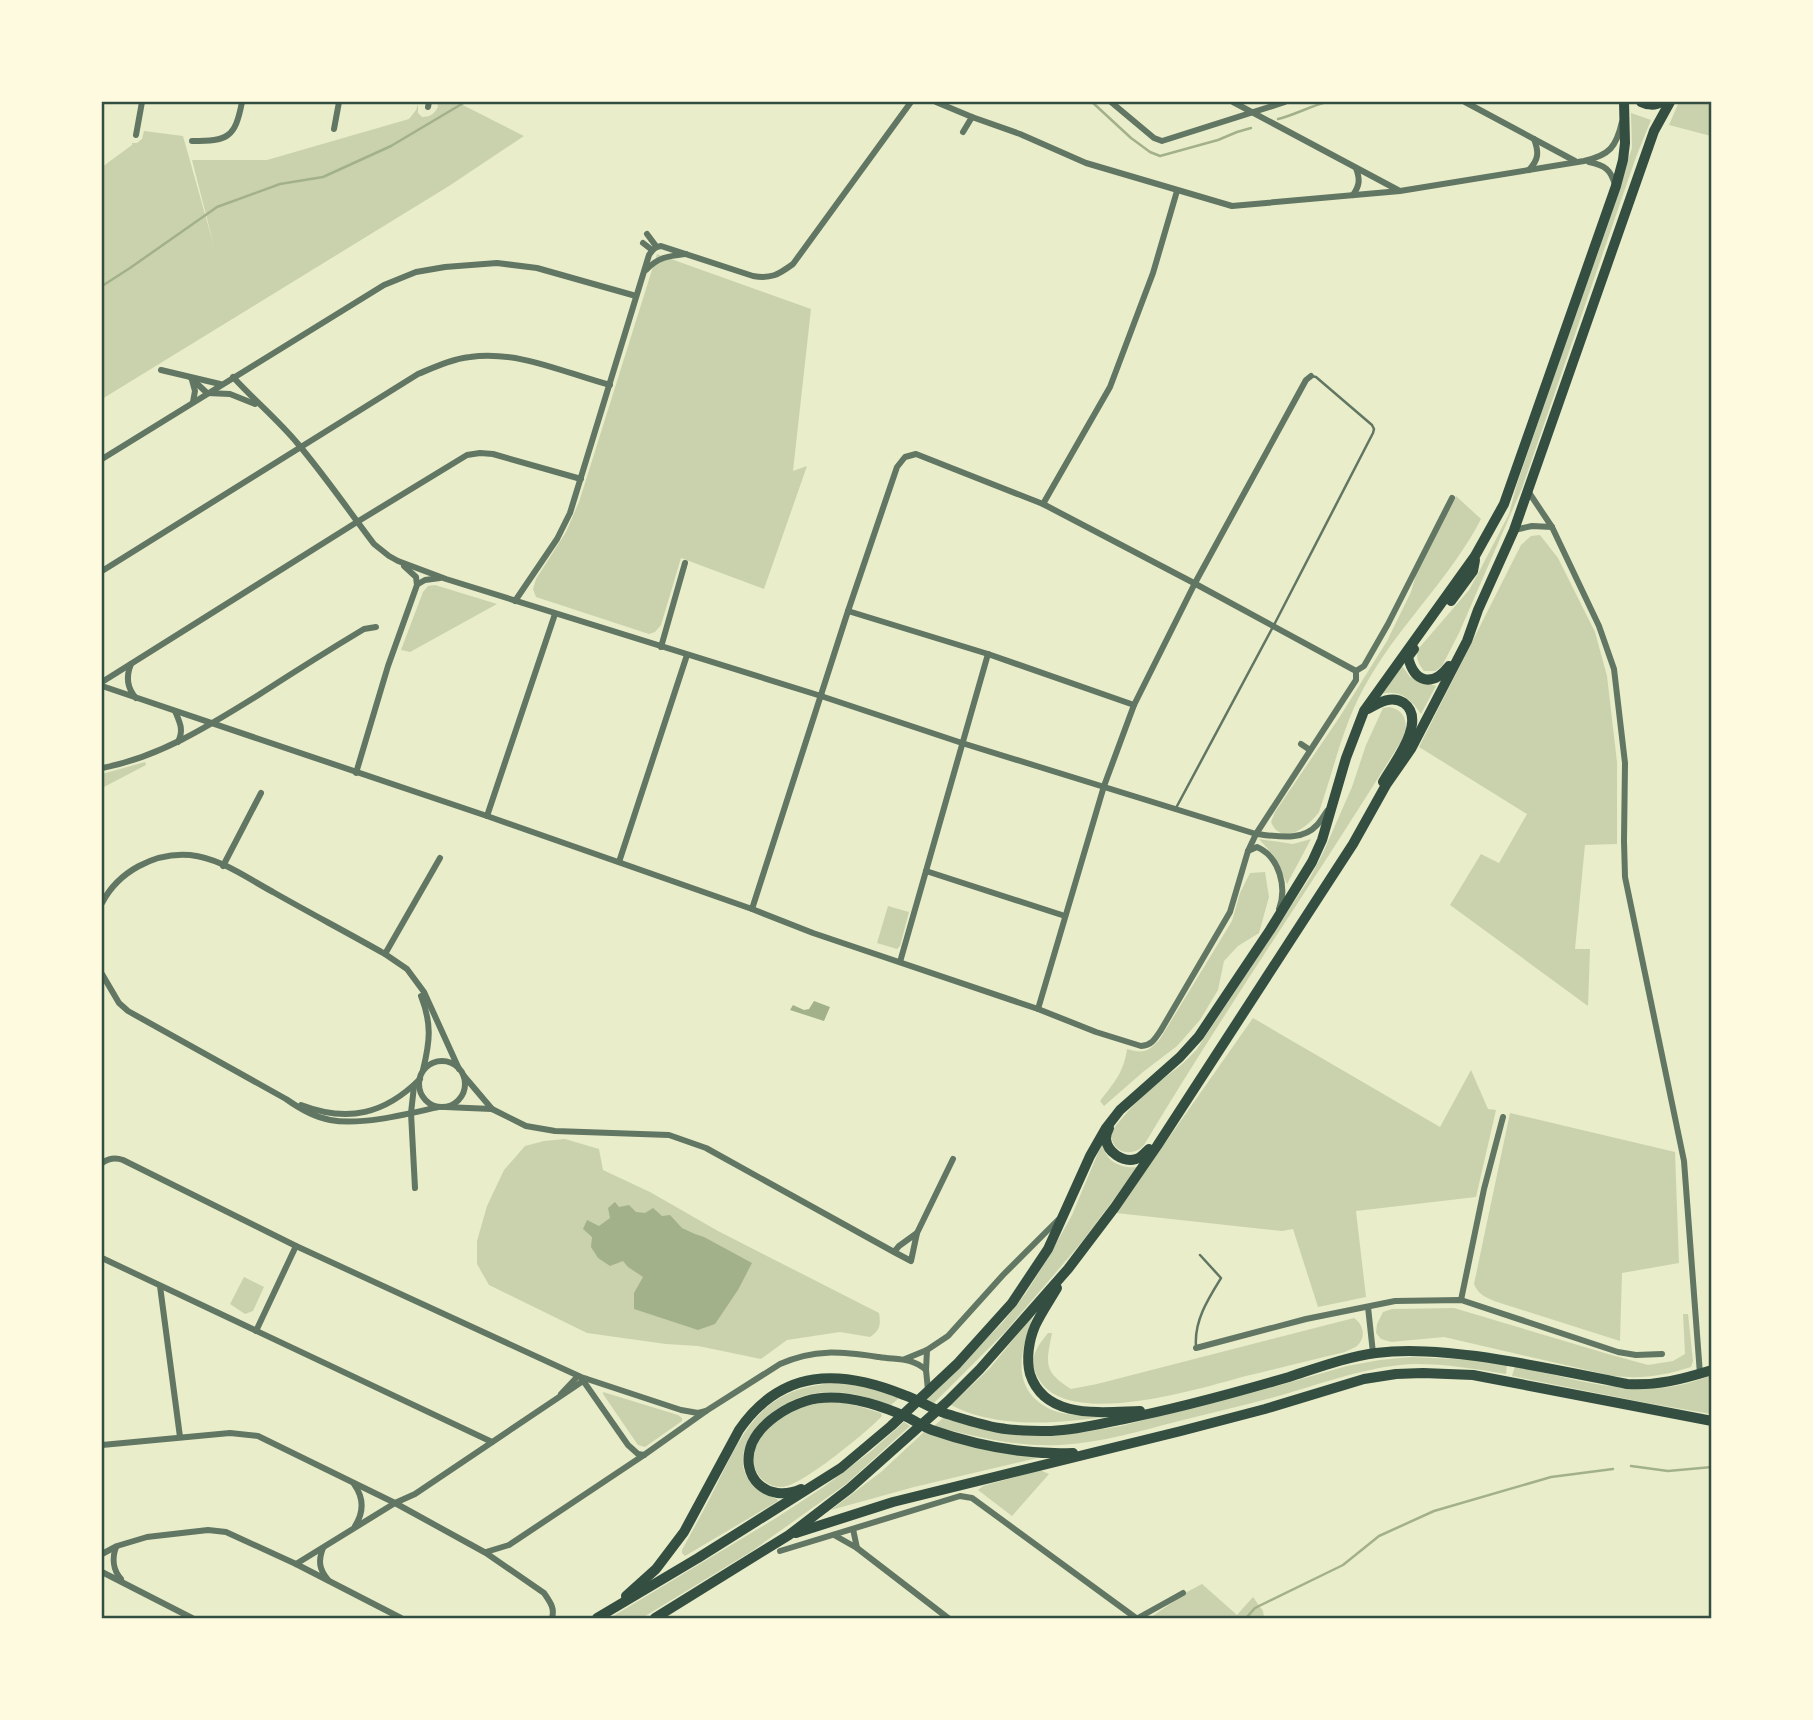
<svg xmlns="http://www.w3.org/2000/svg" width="1813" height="1720" font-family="Ubuntu,sans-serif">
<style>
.green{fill:#cad2ad}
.water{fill:#a3b18a}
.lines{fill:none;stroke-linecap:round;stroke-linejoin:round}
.stream{stroke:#a3b18a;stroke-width:2.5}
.service{stroke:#617663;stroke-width:2.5}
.minor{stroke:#617663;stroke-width:6}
.primary{stroke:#344e41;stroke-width:10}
.neatline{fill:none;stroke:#344e41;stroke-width:2.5}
</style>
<rect width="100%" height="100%" fill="#e9edc9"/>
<g class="green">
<path d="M437,102h20l67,34 -75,50 -347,213v-232l30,-22v-2h5l5,-4 2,-8 39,5 31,110 -22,-86h75l142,-41 7,-9 2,-6v9l4,4c8,0 12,-3 16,-10z"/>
<polygon points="1679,102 1711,102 1711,136 1669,125"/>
<path d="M1631,113l20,7 -15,37 -114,331 -63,145 -17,33 -7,5h-11c-6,-8 -9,-14 -5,-23l50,-58 11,-20 29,-56 8,-30 115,-336z"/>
<polygon points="657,254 811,309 793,471 807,466 764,589 681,558 661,625 655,632 649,634 536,597 533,589 536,579 566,532 579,502"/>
<path d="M1456,496l25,23c-30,58 -78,102 -111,158 -26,42 -35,89 -51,135 -10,14 -37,36 -48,10l4,-10 64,-94 48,-77 24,-49 6,-21z"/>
<polygon points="1540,535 1558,558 1595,632 1607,676 1617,762 1617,844 1585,845 1575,949 1590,949 1588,1006 1450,905 1481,854 1499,863 1527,814 1419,747 1521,545 1531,536"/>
<polygon points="435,585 497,604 410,652 401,650 423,592 428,586"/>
<path d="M1400,663l10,14 26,9 -15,28c-10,-15 -21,-25 -40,-20z"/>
<path d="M1389,707c15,2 19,15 16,28 -85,138 -178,271 -261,410 -13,15 -38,5 -31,-15 2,-4 7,-9 10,-13 11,-13 23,-25 36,-35 7,-6 15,-11 22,-17 6,-5 11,-11 16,-16l114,-173 12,-23 29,-66 14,-42 17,-37z"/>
<polygon points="145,762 146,765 102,788 102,774"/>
<polygon points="1259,839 1293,844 1311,839 1287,884 1274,856"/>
<path d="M1265,872l4,25 -10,36 -21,13 -14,15 -6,29 -18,30 -23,26 -34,26 -39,34 -4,-5c14,-18 24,-29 27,-52 17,5 21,3 33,-10l72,-118 8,-28 10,-20z"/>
<polygon points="888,906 909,912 900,946 897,949 877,943"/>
<polygon points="1253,1018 1440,1127 1471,1070 1488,1109 1496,1110 1476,1197 1356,1211 1366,1297 1318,1307 1293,1229 1282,1231 1116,1213"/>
<path d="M1510,1113l165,39 4,111 -57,10 -2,68 -126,-40c-9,-4 -16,-7 -20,-17z"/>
<path d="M565,1139l34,10 4,21 47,22 68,39 161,82c2,12 1,17 -9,24l-30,-5 -53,8 -26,19 -63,-13 -32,-2 -79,-11 -98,-48 -12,-21v-23l10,-35 17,-36 21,-24 19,-5z"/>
<path d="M1103,1141c0,20 18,28 35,26l-57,76 -76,89 -72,72 -8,-3 78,-79 23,-29 25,-40 21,-38z"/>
<polygon points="244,1277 264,1287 253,1311 245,1314 230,1304"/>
<path d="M1454,1308l154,46 40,11 25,-4 12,-7 -2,-40h5l5,47 -2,6c-28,9 -49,12 -78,9l-169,-39 -53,5 -10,-3 -5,-6 1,-9 6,-12 9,-3z"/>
<path d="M1034,1314c-13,35 -26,76 18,96 17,7 41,5 60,6 -52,7 -113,14 -161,-11l39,-37z"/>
<path d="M1354,1318c9,6 13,19 3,28 -1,1 -10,5 -12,6 -33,8 -66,16 -99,24 -45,12 -175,53 -206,5 -13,-20 -5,-32 8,-48h4c-6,31 -9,38 19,56l26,-5z"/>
<path d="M1411,1357l64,3 32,5 -1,9c-30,-5 -60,-10 -90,-10 -42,1 -84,16 -124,28 -37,11 -75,19 -113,29 -39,10 -79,22 -119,24 -44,2 -84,-8 -126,-19l9,-8 43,12 71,5 34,-4 30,-5 149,-38 77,-22 33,-6z"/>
<path d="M1515,1366c66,14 131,38 196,9v39l-64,-11 -135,-27z"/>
<path d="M837,1383l19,1 44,13 -9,8c-26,-9 -52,-17 -80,-11 -50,11 -106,77 -34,105l1,2 -93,55 -3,-3v-3c11,-21 23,-41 33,-62 30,-61 48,-101 122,-105z"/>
<polygon points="603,1392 678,1415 682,1418 682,1421 645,1447 638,1445 603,1394"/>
<path d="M833,1401l25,5 23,7 1,3c-16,17 -74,64 -95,70 -21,6 -39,-17 -33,-36 5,-16 23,-31 37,-38 13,-7 28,-9 42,-11z"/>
<polygon points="904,1422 910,1426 846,1484 752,1551 642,1618 610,1618 776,1518 825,1486 870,1452"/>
<polygon points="925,1431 1046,1456 914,1487 831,1510 881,1472"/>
<polygon points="1040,1470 1049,1474 1012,1516 978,1490 983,1486"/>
<polygon points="1202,1584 1237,1615 1253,1597 1263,1611 1264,1618 1150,1618 1187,1592"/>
</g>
<g class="water">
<polygon points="814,1001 830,1007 824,1021 790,1010 793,1005 804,1010 809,1009"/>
<polygon points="615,1202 619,1207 629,1205 636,1212 645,1213 653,1208 662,1216 670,1215 682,1228 695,1234 704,1237 752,1263 738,1290 715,1324 698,1330 634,1309 634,1293 643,1277 628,1267 623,1261 610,1266 598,1258 591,1247 592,1237 583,1229 587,1220 599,1226 610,1218 608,1208"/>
</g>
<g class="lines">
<g class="stream">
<polyline points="1092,102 1131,138 1150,152 1160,156 1218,140 1237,132 1251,128"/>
<path d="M1278,119c17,-4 32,-13 49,-17"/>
<polyline points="102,286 130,268 217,207 280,184 323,177 391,146 465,102"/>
<polyline points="1631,1466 1668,1471 1712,1467"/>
<polyline points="1246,1618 1255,1608 1343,1565 1379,1536 1434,1511 1551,1477 1613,1469"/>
</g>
<g class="service">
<polyline points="1176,808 1275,623 1373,433 1374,429 1372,425 1316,377 1311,376"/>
<path d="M1196,1346c-2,-25 12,-47 25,-68l-21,-23"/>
</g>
<g class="minor">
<path d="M936,102l36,15 48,17 66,29 146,43 168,-15 184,-30c26,-6 32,-14 38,-39"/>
<polyline points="1111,102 1154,138 1162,141 1285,102"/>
<polyline points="1233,102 1398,190"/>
<polyline points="1465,102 1575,161"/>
<polyline points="428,107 429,102"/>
<polyline points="334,129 339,102"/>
<polyline points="963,132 972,117"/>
<polyline points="136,135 142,102"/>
<path d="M192,141c36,0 43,-3 50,-39"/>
<path d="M1589,162c16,3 22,8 26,23"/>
<path d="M1529,170c10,-11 10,-18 5,-31"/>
<path d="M1353,195c7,-10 7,-16 3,-27"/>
<polyline points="647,234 656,246"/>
<polyline points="643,243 652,250"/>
<path d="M646,270c12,-13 23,-14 40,-16"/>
<polyline points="161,370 220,384"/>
<path d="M233,377c21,23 45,43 65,67 27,32 51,67 76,100l15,12 9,5 48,18 375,117 141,47 294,91c20,2 46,8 61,-9 4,-4 7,-10 10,-14"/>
<polyline points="191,378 207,393 230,394 255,404"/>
<polyline points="192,380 195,391 193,402"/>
<polyline points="102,459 384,285 416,272 445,267 497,263 537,268 636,296"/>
<polyline points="1528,491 1552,527 1599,626 1614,669 1625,763 1624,841 1625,877 1684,1161 1700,1374"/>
<polyline points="1043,504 1110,387 1153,273 1177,191"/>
<polyline points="1514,530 1532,526 1552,527"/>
<path d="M102,571l316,-197c17,-7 34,-15 52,-17 47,-7 95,16 140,28"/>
<polyline points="418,584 425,580 440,578"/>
<path d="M515,601l42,-62 13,-26 79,-258c4,-6 6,-8 12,-9l92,30c18,3 25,-1 40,-12l118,-162"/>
<polyline points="848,611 988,654 1134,705"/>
<polyline points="661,647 685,563"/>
<path d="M131,664c-5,12 -4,24 5,34"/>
<polyline points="102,682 357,522 467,455 480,453 493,454 581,479"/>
<path d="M102,686l385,130 265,93 61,24 225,76 58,23 45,14c11,-1 14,-7 20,-16l69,-118 18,-61 8,-17 100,-154v-9l8,-5 24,-42 64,-126"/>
<path d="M175,711c5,12 9,19 3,31"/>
<polyline points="1301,744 1310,750"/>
<path d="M102,768c58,-11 108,-43 158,-74 34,-22 69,-44 104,-65l12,-2"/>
<polyline points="356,773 388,666 417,585 416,577 404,566"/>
<polyline points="487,816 555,614"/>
<path d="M1248,851l9,-4c23,10 30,41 22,62"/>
<polyline points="619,862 687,655"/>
<polyline points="223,866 261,793"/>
<polyline points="926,871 1065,916"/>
<path d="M102,903c16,-31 52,-51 88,-48 30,3 57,23 83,37 37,21 75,41 112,62l22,15 17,23 35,77"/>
<polyline points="752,909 848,611 897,467 905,457 916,454 1043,504 1192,582 1356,671"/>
<polyline points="385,954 440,858"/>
<polyline points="900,962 988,654"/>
<path d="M102,974l17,29 9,8 158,88c14,10 28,18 44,21 30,6 78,-6 108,-13"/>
<path d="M421,996c11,28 9,45 2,74"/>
<polyline points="1038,1009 1104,786 1134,705 1195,583 1306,380 1311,376"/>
<circle cx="442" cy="1084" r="23"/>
<polyline points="464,1076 492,1109"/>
<polyline points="414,1086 411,1113 415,1188"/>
<path d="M301,1105c47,18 84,9 119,-26"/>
<polyline points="445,1107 492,1109 526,1126 555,1131 669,1135 706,1148 894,1252 911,1261 917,1233 899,1246 894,1252"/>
<path d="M102,1163c7,-5 13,-6 21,-3l173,86 285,131 100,33 17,3 8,-2"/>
<polyline points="917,1233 953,1159"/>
<polyline points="102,1258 492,1442"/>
<polyline points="160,1286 180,1437"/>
<polyline points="1461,1300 1484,1189 1503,1117"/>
<polyline points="1368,1307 1373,1353"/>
<polyline points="256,1331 296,1246"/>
<polyline points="1196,1348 1306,1319 1395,1301 1461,1300 1618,1352 1636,1355 1662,1354"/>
<polyline points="927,1350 926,1370 928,1390"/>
<polyline points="905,1359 927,1350 948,1336 1003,1275 1058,1220"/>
<polyline points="582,1379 628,1445 638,1454 644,1455"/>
<polyline points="561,1394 578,1376"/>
<path d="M102,1445l128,-12 28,3 137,67 91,50 58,40c6,9 11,15 8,25"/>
<path d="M354,1484c10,14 10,28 1,42"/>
<polyline points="834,1535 857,1548 853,1529"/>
<path d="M116,1547c-4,11 -3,23 5,32"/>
<path d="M323,1548c-5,13 -4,21 5,32"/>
<polyline points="857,1548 948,1618"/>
<polyline points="780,1551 960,1496 972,1498 1136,1618"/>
<path d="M486,1552l23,-7 135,-90 62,-44 74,-47c36,-16 62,-12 99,-7 18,3 33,0 47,13"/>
<polyline points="102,1554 117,1546 147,1537 208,1530 226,1532 296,1564 401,1618"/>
<polyline points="296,1564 395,1503 415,1494 586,1379"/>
<polyline points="102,1572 192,1618"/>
<polyline points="1138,1618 1183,1593"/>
</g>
<g class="primary">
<path d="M1641,102c6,3 14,4 20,0"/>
<polyline points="1451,601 1473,571 1475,560"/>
<path d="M1414,649l-6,8c6,25 24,31 41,9"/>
<path d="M1368,709c12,-7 24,-14 36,-6 24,18 -11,61 -21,79"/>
<path d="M1109,1128c-1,2 -3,8 -3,11 1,13 17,24 30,20 5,-1 9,-7 13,-10"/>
<path d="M1057,1288c-7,12 -16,25 -22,38 -6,14 -9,33 -5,48 15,46 71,38 110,37"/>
<path d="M801,1489c-33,15 -63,-12 -49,-46 9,-20 34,-36 54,-42 33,-10 72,3 103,17 8,4 15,9 23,12 46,16 93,25 141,23"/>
<polyline points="796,1533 893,1502 1181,1431 1265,1409 1364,1379 1396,1374 1423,1373 1473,1375 1712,1421"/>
<path d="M626,1596l30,-27 28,-37 55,-102c43,-62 101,-61 165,-35 15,5 28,14 43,19 17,5 35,11 52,14 16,3 36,3 52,3 26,-1 49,-7 73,-12 56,-11 110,-26 165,-42 28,-9 57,-20 87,-24 33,-4 66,-1 100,3 51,7 101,18 151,28 30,2 56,-5 85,-14"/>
<polyline points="597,1618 698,1558 841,1468 891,1426 957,1364 1012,1303 1048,1249 1090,1156 1106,1128 1120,1110 1180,1057 1199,1036 1270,930 1312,862 1322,840 1346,758 1364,711 1475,556 1504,504 1616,186 1623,160 1625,143 1624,102"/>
<polyline points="655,1618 789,1535 849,1489 948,1401 980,1369 1068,1269 1115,1207 1157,1146 1353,844 1386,785 1411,749 1467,641 1478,610 1514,530 1654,131 1670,102"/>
</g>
</g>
<rect width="1813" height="1720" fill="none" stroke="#fefae0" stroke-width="206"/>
<rect x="103" y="103" width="1607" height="1514" class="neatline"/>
</svg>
